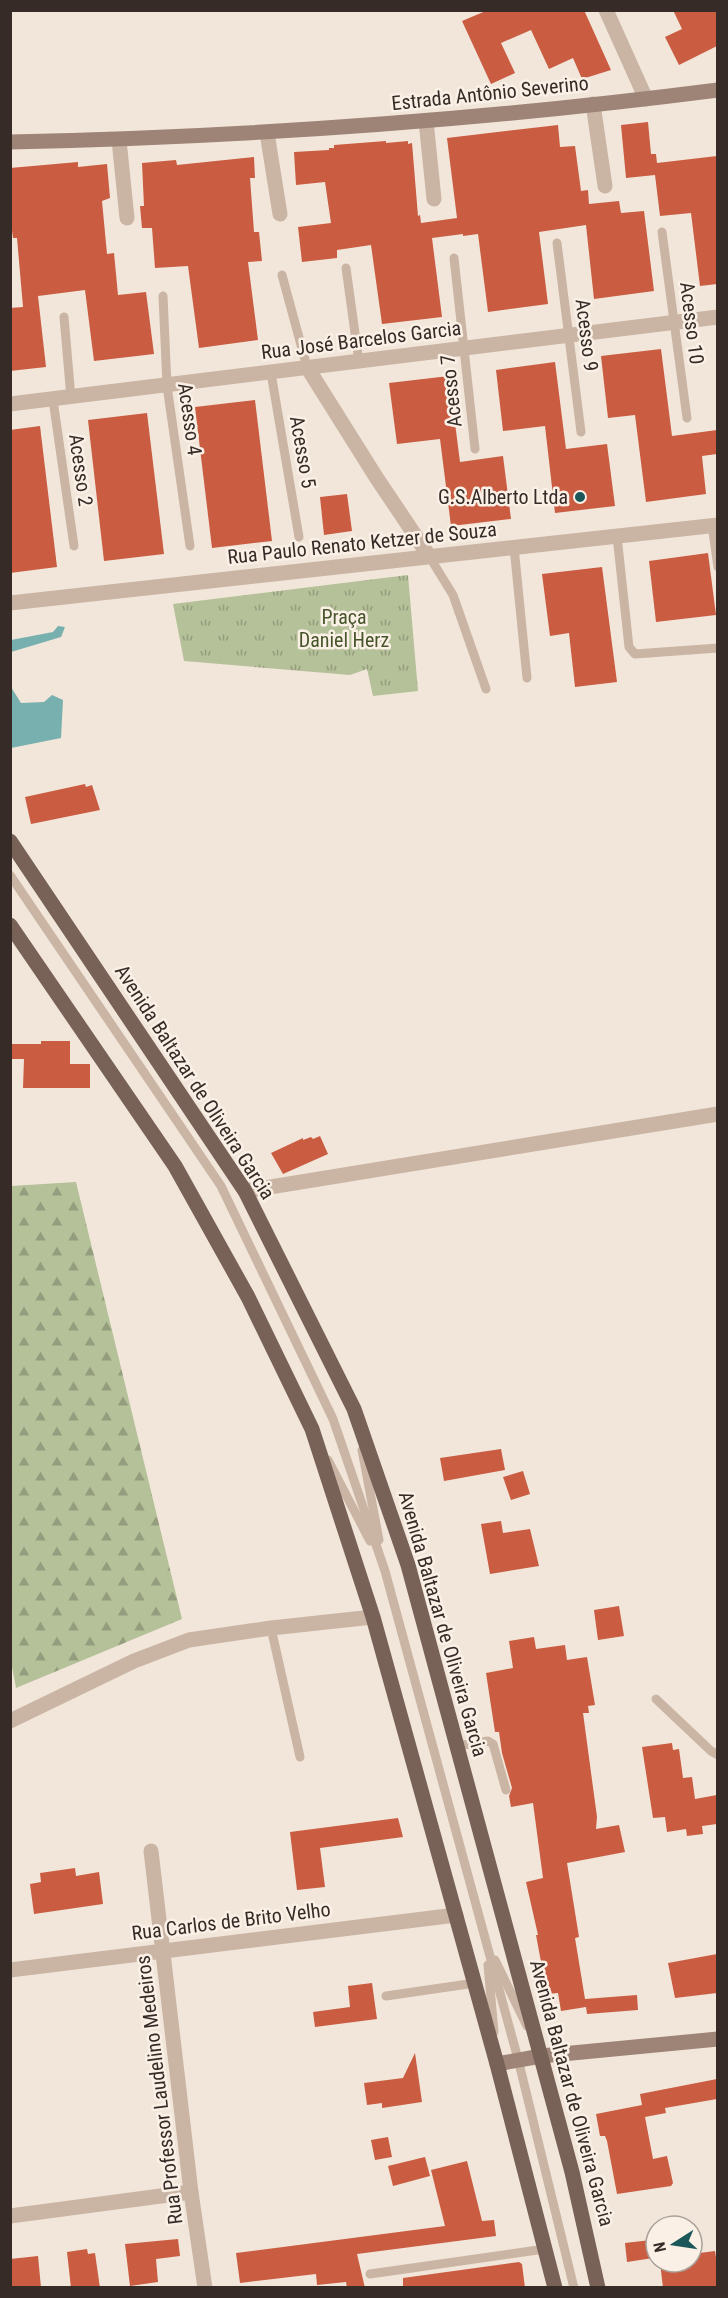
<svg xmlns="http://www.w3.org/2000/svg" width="728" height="2298" font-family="'Roboto Condensed',sans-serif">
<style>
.forest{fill:url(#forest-firs)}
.park{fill:url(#park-tufts)}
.water{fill:#78b0b0}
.building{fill:#c95c41}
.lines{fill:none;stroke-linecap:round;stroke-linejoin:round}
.lane{stroke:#cab5a5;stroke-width:9}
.street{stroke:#cab5a5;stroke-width:15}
.secondary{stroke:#9e8377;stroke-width:15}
.primary{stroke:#786157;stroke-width:15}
.poi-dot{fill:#1b5758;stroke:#faf0e6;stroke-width:2}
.labels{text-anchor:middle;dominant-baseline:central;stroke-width:5;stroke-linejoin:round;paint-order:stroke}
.street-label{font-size:20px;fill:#362b27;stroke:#faf0e6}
.poi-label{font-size:20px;fill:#362b27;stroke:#faf0e6;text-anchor:end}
.park-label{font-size:20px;fill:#47552a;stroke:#faf0e6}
</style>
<defs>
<pattern id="forest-firs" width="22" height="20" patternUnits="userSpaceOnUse" patternTransform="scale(1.5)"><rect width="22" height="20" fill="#b5c199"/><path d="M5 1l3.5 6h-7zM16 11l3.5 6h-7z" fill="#949d7d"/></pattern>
<pattern id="park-tufts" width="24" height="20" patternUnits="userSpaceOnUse" patternTransform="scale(1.5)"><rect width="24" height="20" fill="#b5c199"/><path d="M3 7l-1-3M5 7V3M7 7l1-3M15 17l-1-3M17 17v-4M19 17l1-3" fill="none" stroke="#949d7d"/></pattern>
</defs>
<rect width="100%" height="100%" fill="#f2e6da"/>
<polygon class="forest" points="76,1182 182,1619 16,1688 10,1656 11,1186"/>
<polygon class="park" points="408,575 418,691 373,696 367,669 350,675 184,661 173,604"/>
<g class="water">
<polygon points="58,626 65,627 61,637 11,652 11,640 53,632"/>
<polygon points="11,687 21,703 44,702 52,695 63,700 61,738 11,748"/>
</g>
<g class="building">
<polygon points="488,10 584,10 611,70 582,79 573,58 549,69 531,30 501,43 515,73 491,84 462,21"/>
<polygon points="673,10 717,10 717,46 679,65 665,37 682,29"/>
<polygon points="648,122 651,154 656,154 657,163 717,156 717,284 700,286 691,213 660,216 655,175 626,178 621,125"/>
<polygon points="558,125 560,147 575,146 581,191 588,190 589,204 619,201 621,213 644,211 654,291 594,299 586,225 539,232 548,304 488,312 478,234 463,236 463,234 432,238 442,317 382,324 371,245 337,250 337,258 302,262 298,227 331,223 325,182 296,185 294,152 329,150 329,148 334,148 334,145 386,141 386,143 408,141 408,144 412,143 418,216 420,215 421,223 457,218 447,138"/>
<polygon points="254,157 255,178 250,178 254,232 259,232 262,261 248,262 258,340 199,348 188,266 155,268 152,228 142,228 140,206 144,206 142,163 176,160 177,165"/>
<polygon points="78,162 78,167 107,164 110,198 102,201 107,254 114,253 118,295 146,292 154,354 94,361 85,290 38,296 46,367 10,371 10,308 23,307 17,238 13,238 10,215 10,168"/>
<polygon points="661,349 672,436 717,430 717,454 702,456 706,494 646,502 635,415 608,418 601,356"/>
<polygon points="555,362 566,449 607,444 615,506 555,513 545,426 503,431 496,370"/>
<polygon points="449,376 460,462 503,456 511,519 451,526 440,439 397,444 389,383"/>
<polygon points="255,400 272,541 212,548 195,407"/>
<polygon points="147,413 164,554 104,561 88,420"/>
<polygon points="40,426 57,567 10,573 10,430"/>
<polygon points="347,494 352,531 324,535 320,497"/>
<polygon points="708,553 716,615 656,622 649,561"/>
<polygon points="602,567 617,682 575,687 569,633 550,636 542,574"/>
<polygon points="85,784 86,787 92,785 100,810 31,824 25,797"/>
<polygon points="41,1041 70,1041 70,1064 90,1064 90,1088 23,1088 24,1059 11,1059 11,1044 41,1044"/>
<polygon points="320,1136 328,1154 283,1174 271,1153 303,1138 303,1140 311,1137 313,1139"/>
<polygon points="501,1449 505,1470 444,1481 440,1458"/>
<polygon points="523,1471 530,1494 511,1500 503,1477"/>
<polygon points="501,1521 503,1533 530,1529 539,1566 490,1574 481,1524"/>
<polygon points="619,1606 624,1636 598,1640 594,1610"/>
<polygon points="534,1637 536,1649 565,1645 567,1660 587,1657 595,1705 588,1706 589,1713 583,1713 597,1817 596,1829 619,1825 625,1852 567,1863 579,1937 575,1938 585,1999 637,1995 638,2010 587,2014 586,2007 561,2011 558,1993 547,1994 536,1935 538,1935 526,1882 543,1878 533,1803 511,1807 509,1796 512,1788 502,1753 499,1732 495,1732 486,1673 513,1668 509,1641"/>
<polygon points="672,1743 673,1750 679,1749 683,1778 692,1777 695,1799 717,1795 717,1824 702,1826 703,1834 687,1836 686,1829 667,1832 665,1817 653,1818 642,1747"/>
<polygon points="398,1818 403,1837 320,1848 325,1887 297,1890 290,1832"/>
<polygon points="75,1868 76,1876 99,1872 103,1904 34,1914 30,1884 41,1882 40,1873"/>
<polygon points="717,1954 717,1993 675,1998 668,1963"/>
<polygon points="372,1983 377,2019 315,2027 313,2012 350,2007 348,1986"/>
<polygon points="415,2053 422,2102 382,2108 382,2103 367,2105 364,2083 403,2078"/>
<polygon points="717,2079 717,2099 665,2108 666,2113 645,2117 653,2159 667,2156 673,2183 671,2186 617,2194 607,2141 605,2136 600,2136 596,2114 642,2105 640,2094"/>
<polygon points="388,2137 392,2157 375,2160 371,2140"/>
<polygon points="425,2157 430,2176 393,2186 388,2166"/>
<polygon points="467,2161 482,2221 494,2220 496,2236 357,2254 365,2288 347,2288 346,2282 317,2285 316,2274 240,2283 236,2253 445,2226 431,2170"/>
<polygon points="178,2239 180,2256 156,2259 158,2282 130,2286 125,2244"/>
<polygon points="651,2240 653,2258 627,2262 625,2243"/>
<polygon points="87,2249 88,2254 95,2253 100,2288 71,2288 67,2252"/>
<polygon points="715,2251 717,2264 717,2288 663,2288 660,2262 692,2262 692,2254"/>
<polygon points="38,2256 41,2288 12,2288 10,2259"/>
<polygon points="519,2262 522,2264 525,2288 403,2288 403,2278"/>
</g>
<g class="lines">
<g class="lane">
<polyline points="662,232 687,418"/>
<polyline points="557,243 581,432"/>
<polyline points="454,258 475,449"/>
<polyline points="346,268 359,362"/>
<polyline points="282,275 307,367"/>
<polyline points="163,296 167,386 190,546"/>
<polyline points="64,317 71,398"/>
<polyline points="271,373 299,537"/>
<polyline points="53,400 74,546"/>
<polyline points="712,525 718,567"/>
<polyline points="617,536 629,647 635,654 718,648"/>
<polyline points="514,547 527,678"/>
<polyline points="429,556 453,595 486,689"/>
<polyline points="10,875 221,1186 333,1419 385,1571 518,2059 574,2288"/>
<polyline points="362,1450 379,1540"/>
<polyline points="328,1460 370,1541"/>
<polyline points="271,1628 300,1757"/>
<polyline points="656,1699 711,1751 718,1755"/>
<polyline points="456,1746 488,1741 493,1744 506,1790"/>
<polyline points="495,1960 527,2026"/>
<polyline points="488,1965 494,2032"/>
<polyline points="386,1996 475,1983"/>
<polyline points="370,2274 545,2249"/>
</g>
<g class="street">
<polyline points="606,10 646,99"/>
<polyline points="593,104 605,186"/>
<polyline points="426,121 434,199"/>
<polyline points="267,133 280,214"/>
<polyline points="119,140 127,218"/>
<polyline points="307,367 376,477 429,556"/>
<polyline points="10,404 718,317"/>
<polyline points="10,603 718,525"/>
<polyline points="245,1191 718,1114"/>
<polyline points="10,1721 134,1661 189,1640 271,1628 373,1617"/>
<polyline points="151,1851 191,2192 205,2288"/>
<polyline points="10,1970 456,1915"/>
<polyline points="10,2216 191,2192"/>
</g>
<g class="secondary">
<path d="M10,142c237,-5 473,-22 708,-52"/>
<polyline points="497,2064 541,2056 718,2039"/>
</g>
<g class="primary">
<polyline points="10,841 245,1191 354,1409 408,1565 572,2172 598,2288"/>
<polyline points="10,925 175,1166 248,1297 312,1429 373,1617 497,2064 555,2288"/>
</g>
</g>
<circle class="poi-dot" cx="580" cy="497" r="6"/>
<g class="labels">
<g class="street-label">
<text transform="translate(490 93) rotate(-6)">Estrada Antônio Severino</text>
<text transform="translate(692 323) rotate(83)">Acesso 10</text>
<text transform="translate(587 335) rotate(83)">Acesso 9</text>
<text transform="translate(361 340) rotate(-7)">Rua José Barcelos Garcia</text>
<text transform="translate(451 391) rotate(-96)">Acesso 7</text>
<text transform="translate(190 419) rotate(82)">Acesso 4</text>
<text transform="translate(303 452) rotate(80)">Acesso 5</text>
<text transform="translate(81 470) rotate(82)">Acesso 2</text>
<text transform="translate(362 543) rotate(-6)">Rua Paulo Renato Ketzer de Souza</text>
<text transform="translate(195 1082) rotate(57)">Avenida Baltazar de Oliveira Garcia</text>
<text transform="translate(443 1624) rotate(74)">Avenida Baltazar de Oliveira Garcia</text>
<text transform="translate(231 1921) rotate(-7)">Rua Carlos de Brito Velho</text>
<text transform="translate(159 2090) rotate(-97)">Rua Professor Laudelino Medeiros</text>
<text transform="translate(572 2093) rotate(75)">Avenida Baltazar de Oliveira Garcia</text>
</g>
<g class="poi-label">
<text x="568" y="497">G.S.Alberto Ltda</text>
</g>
<g class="park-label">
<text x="344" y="617">Praça<tspan x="344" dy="23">Daniel Herz</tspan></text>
</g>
</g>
<rect width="728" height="2298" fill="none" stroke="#362b27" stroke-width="24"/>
<g transform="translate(674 2244) rotate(258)"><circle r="28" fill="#faf0e6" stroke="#aca19a" stroke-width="1.5"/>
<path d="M0-4.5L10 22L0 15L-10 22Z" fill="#1b5758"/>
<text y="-9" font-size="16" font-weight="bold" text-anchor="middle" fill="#362b27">N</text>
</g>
</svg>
